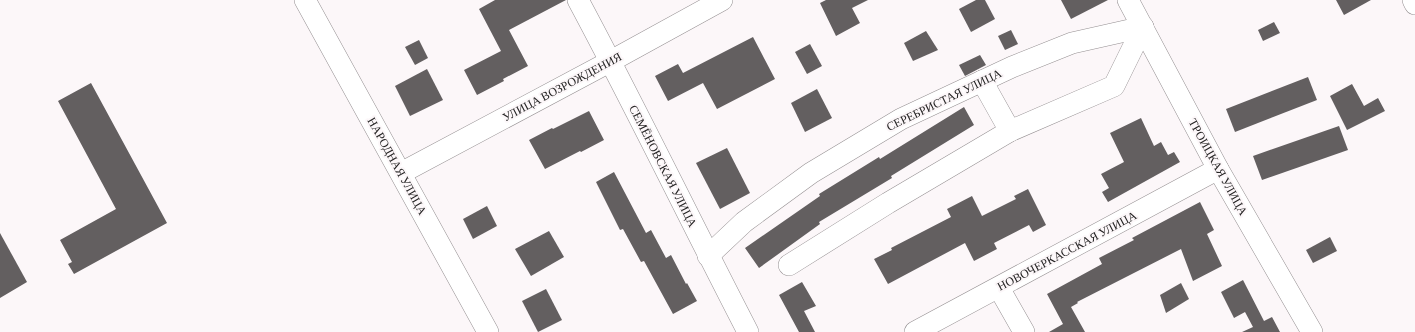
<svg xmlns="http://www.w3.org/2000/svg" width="1415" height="332" font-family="'Crimson Pro',serif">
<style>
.building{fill:#635f60}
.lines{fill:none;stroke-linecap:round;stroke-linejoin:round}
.minor-casing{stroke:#959092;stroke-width:22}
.minor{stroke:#fff;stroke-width:21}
.labels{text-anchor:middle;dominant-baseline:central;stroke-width:4;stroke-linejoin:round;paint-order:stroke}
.street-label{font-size:12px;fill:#252424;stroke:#fcf7f9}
</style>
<rect width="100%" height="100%" fill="#fcf7f9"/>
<g class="building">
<polygon points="495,0 566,0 509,30 528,66 503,79 504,81 477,95 464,70 501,51 479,9"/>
<polygon points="826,0 868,0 852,8 860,23 836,36 820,3"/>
<polygon points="976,0 985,0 995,19 971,32 959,9"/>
<polygon points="1061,0 1108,0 1071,19"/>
<polygon points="1336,0 1371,0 1344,15"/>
<polygon points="1274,22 1280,33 1263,41 1258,30"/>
<polygon points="1011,30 1018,44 1005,50 998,36"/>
<polygon points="926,31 938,50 913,61 904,43"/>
<polygon points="753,37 775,79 717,109 703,83 668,101 655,76 678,64 683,73"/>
<polygon points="419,40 428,58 415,65 405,47"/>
<polygon points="810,44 822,66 807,74 795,52"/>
<polygon points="980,55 986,65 965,76 959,65"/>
<polygon points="427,69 443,100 410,116 395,86"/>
<polygon points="1308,77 1317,100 1235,132 1226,109"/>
<polygon points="91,83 167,223 74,274 68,264 72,262 60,240 116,209 58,101"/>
<polygon points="1352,84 1364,106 1378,98 1385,111 1347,130 1330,96"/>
<polygon points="817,89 832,118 805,132 791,103"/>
<polygon points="964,107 974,125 891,176 892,178 819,222 820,224 759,268 745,248 820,196 819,194 879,157 880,159"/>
<polygon points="589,111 604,140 581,152 580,151 545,169 529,140 552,128 553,129"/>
<polygon points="1141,118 1154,146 1161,142 1168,155 1174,152 1180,162 1108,202 1102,192 1109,188 1101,174 1124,162 1110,133"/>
<polygon points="1339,126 1348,150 1262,180 1253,156"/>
<polygon points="727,148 750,193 720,209 696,163"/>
<polygon points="614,172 646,233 651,230 666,258 671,255 686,284 687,283 697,301 673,314 644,261 641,262 623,229 620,230 596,182"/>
<polygon points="1028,189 1046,225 1033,232 1029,225 994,243 997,249 974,261 965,243 888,284 874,259 892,250 891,248 951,217 947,209 972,196 982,216 1016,199 1014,196"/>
<polygon points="1200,202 1214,230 1207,234 1222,266 1193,281 1181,249 1077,302 1078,303 1071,307 1085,332 1049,332 1063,324 1047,294 1102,264 1099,258 1134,240 1132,238"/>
<polygon points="487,206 497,226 473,239 463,219"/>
<polygon points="549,231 564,257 531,276 515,249"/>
<polygon points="0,233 27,282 0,298"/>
<polygon points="1330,237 1337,251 1313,263 1306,250"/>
<polygon points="1243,280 1264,321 1272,317 1280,332 1242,332 1253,327 1245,312 1234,318 1221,292"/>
<polygon points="802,282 816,306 804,311 815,332 799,332 779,295"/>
<polygon points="1181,283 1189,299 1166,313 1160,295"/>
<polygon points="546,289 562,320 538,332 522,301"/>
</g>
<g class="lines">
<g class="minor-casing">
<g id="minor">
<polyline points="305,0 488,332"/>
<path d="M578,0c59,110 113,222 170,332"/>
<polyline points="1128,0 1218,169 1312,332"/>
<polyline points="1413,0 1415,4"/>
<polyline points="982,81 1010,131"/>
<polyline points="401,173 611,61 722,0"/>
<polyline points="708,256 744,222 811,173 901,119 1012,67 1072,43 1143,27"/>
<polyline points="789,265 888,203 1010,131 1114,86 1143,27"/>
<polyline points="999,288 1024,332"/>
<polyline points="915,332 1218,169"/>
</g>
</g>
<use href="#minor" class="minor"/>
</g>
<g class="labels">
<g class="street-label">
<text transform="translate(562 87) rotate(-28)">УЛИЦА ВОЗРОЖДЕНИЯ</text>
<text transform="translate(944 100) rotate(-26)">СЕРЕБРИСТАЯ УЛИЦА</text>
<text transform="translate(397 166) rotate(61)">НАРОДНАЯ УЛИЦА</text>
<text transform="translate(663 166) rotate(63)">СЕМЁНОВСКАЯ УЛИЦА</text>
<text transform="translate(1218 167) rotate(61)">ТРОИЦКАЯ УЛИЦА</text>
<text transform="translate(1067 251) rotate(-28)">НОВОЧЕРКАССКАЯ УЛИЦА</text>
</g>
</g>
</svg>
